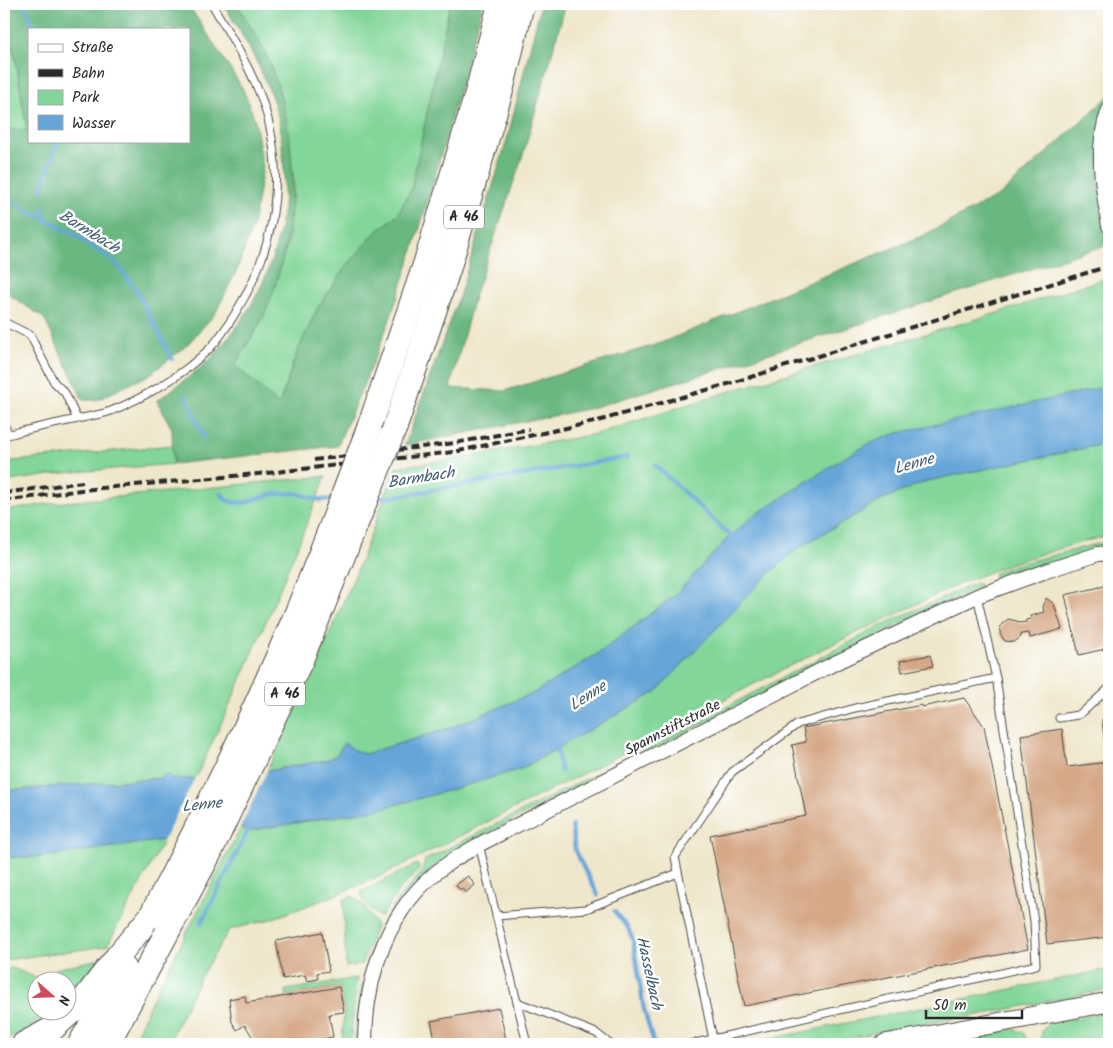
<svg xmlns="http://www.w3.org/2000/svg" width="1113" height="1048" font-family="Kalam,sans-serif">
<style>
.green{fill:#82d699;stroke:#568062}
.forest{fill:#69b781;stroke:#4a7156;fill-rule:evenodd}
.water{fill:#65a5d8;stroke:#486882}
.pier{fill:#efe7cb}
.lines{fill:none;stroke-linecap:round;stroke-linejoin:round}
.stream{stroke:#65a5d8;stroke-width:4}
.building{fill:#d6a886}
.service-casing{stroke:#484743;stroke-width:9}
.minor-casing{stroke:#484743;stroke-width:16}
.secondary-casing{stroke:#484743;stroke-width:21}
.motorway-casing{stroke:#484743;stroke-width:26}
.service{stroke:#fff;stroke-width:7}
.minor{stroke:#fff;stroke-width:14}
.secondary{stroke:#fff;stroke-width:19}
.motorway{stroke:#fff;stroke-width:24}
.rail{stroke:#2b2b2b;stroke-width:4;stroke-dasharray:8 4;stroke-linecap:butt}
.motorway-bridge-casing{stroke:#484743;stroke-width:26;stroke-linecap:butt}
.motorway-bridge{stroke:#fff;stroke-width:24}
.labels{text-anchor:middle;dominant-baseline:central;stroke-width:5;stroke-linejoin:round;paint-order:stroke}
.shield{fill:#fff;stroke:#6b6b6b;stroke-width:1}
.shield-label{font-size:14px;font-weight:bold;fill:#2b2b2b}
.street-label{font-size:15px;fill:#2b2b2b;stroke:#fff}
.water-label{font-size:16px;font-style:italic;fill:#425c70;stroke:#fff}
</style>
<rect width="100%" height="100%" fill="#fff"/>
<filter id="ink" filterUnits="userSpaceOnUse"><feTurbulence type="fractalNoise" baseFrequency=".02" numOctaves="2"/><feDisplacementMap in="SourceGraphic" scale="10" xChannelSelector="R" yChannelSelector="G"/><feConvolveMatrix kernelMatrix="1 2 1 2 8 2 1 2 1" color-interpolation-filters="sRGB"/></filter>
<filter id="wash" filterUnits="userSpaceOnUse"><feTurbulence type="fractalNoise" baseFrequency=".0096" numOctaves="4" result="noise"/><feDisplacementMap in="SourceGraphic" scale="20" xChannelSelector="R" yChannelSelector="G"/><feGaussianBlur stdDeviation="1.12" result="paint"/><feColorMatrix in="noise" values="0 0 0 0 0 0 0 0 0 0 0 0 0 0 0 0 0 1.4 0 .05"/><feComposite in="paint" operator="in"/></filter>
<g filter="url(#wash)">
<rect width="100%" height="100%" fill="#efe7cb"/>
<g class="green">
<polygon points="237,4 450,4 411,190 398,214 374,234 345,268 317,309 296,355 279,405 235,365 266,310 288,241 294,179 270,63"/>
<polygon points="4,14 15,56 27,131 4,129"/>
<polygon points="1109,277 1109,386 1003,410 842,459 752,517 730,536 675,595 599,653 534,693 450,728 365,754 354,750 344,743 337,755 327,760 267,771 330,633 358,568 396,467 461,458 596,434 730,391 1001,312"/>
<polygon points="1109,443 1109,536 1086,541 1015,562 959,584 823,649 729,697 651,739 385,874 331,897 271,919 229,930 200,978 168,1044 132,1044 150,1004 241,827 248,831 379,809 443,792 521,769 656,692 761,581 798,548 885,498 927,481"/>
<polygon points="172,445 173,464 64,473 4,482 4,462"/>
<path d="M326,476c-41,102 -83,204 -131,303l-23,-1 -5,-4 -6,4 -157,13v-280l42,-7z"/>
<polygon points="1109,541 1109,547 1023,572 992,583 995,573 1015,565"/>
<path d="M976,583l6,4 -80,36 -438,222c-48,31 -76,65 -95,118l-3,-1 8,-21 10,-20 15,-23 23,-26 3,-12 254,-128 207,-109z"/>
<polygon points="164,840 107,946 4,960 4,857 40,857"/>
<path d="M417,864l2,3v3l-19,19 -19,28c-9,-4 -19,-16 -20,-25z"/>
<polygon points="352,896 362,903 375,923 376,927 361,965 346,967 343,900"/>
<polygon points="99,959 68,996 68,980 38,980 38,1010 53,1011 22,1032 4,1041 4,969 13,968 31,976 43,977 55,969"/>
<polygon points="1109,969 1109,989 985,1014 915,1025 820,1044 744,1044"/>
<polygon points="357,978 350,1044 342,1044 344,1012 339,987 286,995 286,990"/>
<polygon points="361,984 364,984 357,1044 354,1044"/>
<path d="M1109,1011v24l-56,9h-10c-3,-9 -2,-16 7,-21z"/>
<polygon points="1013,1029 1023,1032 1030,1044 937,1044"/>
</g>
<g class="forest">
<path d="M4,4h184l55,85 12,31 8,47 -10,58 -16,45 -22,44 -30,33 -36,28 -52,25h-14l-39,-82 -40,-27v-162l23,1 -12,-74 -11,-42zM29,29h160v112h-160z"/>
<path d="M223,4h14c11,19 25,39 33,60 32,81 28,165 -3,245 -8,19 -22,38 -32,56l44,40 17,-50 21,-46 28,-41 29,-34 24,-20 13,-24 39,-186h33c-28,98 -53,198 -86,295 -17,50 -39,99 -60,147l-164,18 -1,-35 -15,-28c18,-14 38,-27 54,-43 6,-6 11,-13 17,-20 45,-54 63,-122 54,-192 -1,-8 -1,-18 -3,-26 -11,-42 -33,-80 -56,-116z"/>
<polygon points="541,4 566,4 523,155 474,297 450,388 504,391 658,344 922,236 1000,195 1109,96 1109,244 723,368 588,409 405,445 460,294 508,136"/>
</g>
<polygon class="water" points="1109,386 1109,443 927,481 885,498 798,548 761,581 656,692 521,769 443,792 379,809 248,831 240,827 164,840 40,857 4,857 4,791 161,778 167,774 172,778 195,779 267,771 327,760 337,755 344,743 354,750 365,754 450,728 534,693 599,653 675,595 730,536 752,517 842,459 870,443 898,433"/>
<polygon class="pier" points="268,769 239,830 162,843 196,776"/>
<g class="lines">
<g class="stream">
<polyline points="24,4 35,29"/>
<polyline points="41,190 58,141"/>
<polyline points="4,198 72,233 102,253 117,264 138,293 172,359"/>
<polyline points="43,208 46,221"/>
<polyline points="186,396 204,438"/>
<polyline points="655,465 734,539"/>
<polyline points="221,493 226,500 235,503 247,502 272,494 295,493 320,500 333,499"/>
<polyline points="375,497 391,497 628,457"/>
<polyline points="556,746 561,771"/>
<polyline points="572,825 575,851 598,895"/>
<polyline points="614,911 628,928 633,940 644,1010 654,1044"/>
<polyline points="201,923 250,827"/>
</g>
</g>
<g id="blocks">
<g class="building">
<polygon points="1109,585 1109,648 1079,655 1065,595"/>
<polygon points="1046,598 1054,604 1062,629 1030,638 1029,633 1021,634 1021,637 1014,642 1005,641 1000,634 1001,625 1008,619 1017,621 1019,623 1026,622 1026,620 1031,619 1030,616 1044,612 1043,607"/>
<polygon points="930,655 933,666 902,672 900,661"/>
<polygon points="964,698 984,726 1028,949 744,1006 710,835 806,816 792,745 806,742 803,728 922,705 922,707"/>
<polygon points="1109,718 1109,746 1105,746 1102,719"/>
<polygon points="1062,729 1067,767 1109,762 1109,937 1047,944 1021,735"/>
<polygon points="468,876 475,885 465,893 462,888 460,890 456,885"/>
<polygon points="322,932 329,971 317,973 318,979 307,981 305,975 283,979 276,941"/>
<polygon points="339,987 344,1012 329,1014 333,1037 295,1044 257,1044 245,1025 237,1030 232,1022 229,999 245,996 246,1003"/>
<polygon points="499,1008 507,1044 436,1044 431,1021"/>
</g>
</g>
</g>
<g filter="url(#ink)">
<use href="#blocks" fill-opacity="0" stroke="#484743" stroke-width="1"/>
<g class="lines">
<g class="service-casing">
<g id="service">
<polyline points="4,322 30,335 54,382 65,393 77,419"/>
<polyline points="4,425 9,434"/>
<path d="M4,436c24,-7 49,-12 74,-17 10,-3 22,-4 33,-8 34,-14 69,-34 96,-60 12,-11 21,-26 29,-39 37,-60 49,-124 32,-193 -11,-42 -35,-78 -56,-115"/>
<polyline points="1059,718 1078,715 1084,711 1109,688"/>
<polyline points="479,844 527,1044"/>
<polyline points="496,916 586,909 678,873"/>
<polyline points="517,1002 596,1033 610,1044"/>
<polyline points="713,1039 675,857 732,772 798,724 855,708 996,678"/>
<polyline points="691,1044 1036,965 1034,921 996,678 977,596"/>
</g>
</g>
<g class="minor-casing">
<g id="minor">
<path d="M1109,110c-15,37 -6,79 0,116"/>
<path d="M365,1044c0,-68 23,-138 81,-179 11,-8 24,-15 36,-22l357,-182 138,-65 72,-26 49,-16 11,-1"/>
</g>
</g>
<g class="secondary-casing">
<polyline id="secondary" points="885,1044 1109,1002"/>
</g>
<g class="motorway-casing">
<g id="motorway">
<polyline points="395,427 448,270 502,87 522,4"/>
<polyline points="369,428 425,265 476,97 500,4"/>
<polyline points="24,1044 52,1029 82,1002 117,957 151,916"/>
<polyline points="80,1044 124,968"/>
<polyline points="107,1044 156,953"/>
</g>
</g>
<use href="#service" class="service"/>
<use href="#minor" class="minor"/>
<use href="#secondary" class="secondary"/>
<use href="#motorway" class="motorway"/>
<g class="rail">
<polyline points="314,460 455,443 529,429"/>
<polyline points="4,493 83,482"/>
<polyline points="4,501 81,490 267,473 454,452 594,422 728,384 1109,266"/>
</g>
<g class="motorway-bridge-casing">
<g id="motorway-bridge">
<path d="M151,916c51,-96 99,-194 142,-294 27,-64 51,-129 76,-194"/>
<polyline points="156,953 209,854 301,660 395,427"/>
</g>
</g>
<use href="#motorway-bridge" class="motorway-bridge"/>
</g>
</g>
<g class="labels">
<g class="shield">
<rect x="444" y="205.5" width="40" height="23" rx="4"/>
<rect x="265" y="682.5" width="40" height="23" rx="4"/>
</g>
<g class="shield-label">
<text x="464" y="217">A 46</text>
<text x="285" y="694">A 46</text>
</g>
<g class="street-label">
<text transform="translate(673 728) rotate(-27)">Spannstiftstraße</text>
</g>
<g class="water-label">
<text transform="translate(89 232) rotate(32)">Barmbach</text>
<text transform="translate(914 464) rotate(-16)">Lenne</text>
<text transform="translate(421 478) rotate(-9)">Barmbach</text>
<text transform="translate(588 696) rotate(-33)">Lenne</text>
<text transform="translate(202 805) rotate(-6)">Lenne</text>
<text transform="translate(649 973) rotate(78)">Hasselbach</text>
</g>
</g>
<rect width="1113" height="1048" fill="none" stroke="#fff" stroke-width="20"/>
<rect x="28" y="28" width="162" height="115" fill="#ffffff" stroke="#aaaaaa"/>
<rect x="38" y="44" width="25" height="8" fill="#ffffff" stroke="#aaaaaa"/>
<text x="72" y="52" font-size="15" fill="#2b2b2b">Straße</text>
<rect x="38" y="69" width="25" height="8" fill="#2b2b2b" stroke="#aaaaaa"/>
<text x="72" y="78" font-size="15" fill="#2b2b2b">Bahn</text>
<rect x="38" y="90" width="25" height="15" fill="#82d699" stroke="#aaaaaa"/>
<text x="72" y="102" font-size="15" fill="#2b2b2b">Park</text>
<rect x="38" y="115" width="25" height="15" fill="#65a5d8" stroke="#aaaaaa"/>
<text x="72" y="128" font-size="15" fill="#2b2b2b">Wasser</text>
<g transform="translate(52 996) rotate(110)"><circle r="24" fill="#ffffff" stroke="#aaaaaa"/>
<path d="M0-4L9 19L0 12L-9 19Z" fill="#d1495b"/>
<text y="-8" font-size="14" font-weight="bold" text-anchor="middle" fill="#2b2b2b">N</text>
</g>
<path d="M926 1010v8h96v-8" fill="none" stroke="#2b2b2b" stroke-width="2.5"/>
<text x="933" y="1010" font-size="15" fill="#2b2b2b" stroke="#ffffff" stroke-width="4" paint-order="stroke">50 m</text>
</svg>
